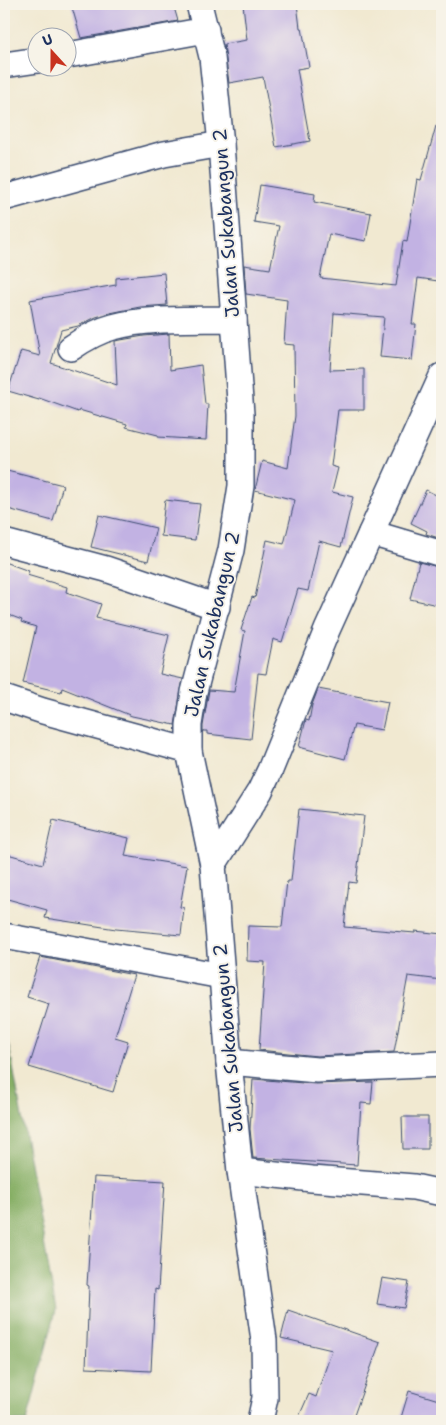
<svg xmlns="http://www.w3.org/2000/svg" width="446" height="1425" font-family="'Shantell Sans',sans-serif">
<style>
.forest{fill:#86af65;stroke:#506f62}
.building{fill:#c2b2e3}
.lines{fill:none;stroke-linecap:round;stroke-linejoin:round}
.minor-casing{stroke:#3b4b6f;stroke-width:28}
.minor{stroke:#fff;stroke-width:25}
.labels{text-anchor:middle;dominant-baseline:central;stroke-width:4;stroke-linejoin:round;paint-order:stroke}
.street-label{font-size:19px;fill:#1b2f5e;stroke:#f7f3e8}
</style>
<rect width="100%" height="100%" fill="#f7f3e8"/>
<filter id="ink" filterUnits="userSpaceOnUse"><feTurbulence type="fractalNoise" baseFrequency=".02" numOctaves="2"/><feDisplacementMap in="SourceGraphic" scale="10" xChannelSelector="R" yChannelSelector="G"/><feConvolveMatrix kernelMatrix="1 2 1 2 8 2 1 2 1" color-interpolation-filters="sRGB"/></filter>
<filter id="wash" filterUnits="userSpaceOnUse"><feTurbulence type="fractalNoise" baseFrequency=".0096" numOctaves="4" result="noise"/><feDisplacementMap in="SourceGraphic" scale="20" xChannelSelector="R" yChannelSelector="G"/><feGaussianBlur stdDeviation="1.12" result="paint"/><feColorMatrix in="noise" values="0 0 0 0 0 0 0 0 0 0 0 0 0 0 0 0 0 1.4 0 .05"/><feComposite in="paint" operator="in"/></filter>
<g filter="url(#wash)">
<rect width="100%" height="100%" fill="#f1e9d1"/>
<polygon class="forest" points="4,1031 10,1050 56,1310 27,1421 4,1421"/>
<g id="blocks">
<g class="building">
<polygon points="71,4 173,4 178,21 81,38"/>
<polygon points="243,4 297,4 300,28 302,28 309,67 297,69 310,141 276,147 263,77 229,83 224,44 247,40"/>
<polygon points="436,126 442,127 442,253 438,281 418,278 412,324 416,324 412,360 380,357 384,317 334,313 330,370 364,369 364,410 338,410 331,466 338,468 332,492 353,497 341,547 319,541 308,591 298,589 282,642 273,639 266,674 258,673 251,739 207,734 207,731 203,731 203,726 209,690 234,692 245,631 241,630 252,597 255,598 267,540 284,544 295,500 255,490 262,461 288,468 295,416 294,345 284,344 287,300 246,294 244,265 270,269 279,226 254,222 260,185 315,194 314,202 371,213 366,241 329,234 320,278 396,286 403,241 407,242 417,179 421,180"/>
<polygon points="164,273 167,305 140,307 110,313 96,317 78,326 61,330 51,363 117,385 115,341 144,336 169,334 170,370 201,365 205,404 208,404 206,440 158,437 158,435 126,427 127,424 79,410 78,412 39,398 39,400 8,391 21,351 40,356 30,300 116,285 116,278"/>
<polygon points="7,471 63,485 53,521 4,508 4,484"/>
<polygon points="426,490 442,498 442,539 426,534 427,531 411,523"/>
<polygon points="165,500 200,504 195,540 161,536"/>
<polygon points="99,515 156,528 148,561 91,547"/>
<polygon points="4,562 29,571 27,575 67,587 66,592 101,604 96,618 169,635 160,674 183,679 175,725 132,716 62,688 61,692 23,683 36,627 21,622 22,620 4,613"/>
<polygon points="419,562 442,568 442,606 410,599"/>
<polygon points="318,689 388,702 382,730 354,725 345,759 299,747 306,720 309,721 312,705"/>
<polygon points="299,809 364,816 356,883 349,882 344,927 415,933 415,931 442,934 442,980 408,976 394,1052 317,1056 259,1050 265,962 247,961 248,926 282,927 287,881 291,881"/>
<polygon points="53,820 129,838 125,856 187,866 180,907 184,908 181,935 116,929 45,918 47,910 4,898 4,853 43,864"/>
<polygon points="40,957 134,975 115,1037 128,1041 113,1092 29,1067 49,1004 27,997"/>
<polygon points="253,1079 316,1084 373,1082 371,1104 361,1103 357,1165 253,1158 250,1129"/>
<polygon points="402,1117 428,1117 428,1149 403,1149"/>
<polygon points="94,1177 165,1181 158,1290 155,1289 151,1371 86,1368 89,1286 87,1285"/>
<polygon points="382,1278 409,1282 404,1308 377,1304"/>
<polygon points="288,1310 380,1342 352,1421 297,1421 309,1394 316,1397 332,1350 281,1338"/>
<polygon points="409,1391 442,1401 442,1421 400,1421"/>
</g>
</g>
</g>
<g filter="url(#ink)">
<use href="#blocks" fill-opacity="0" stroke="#3b4b6f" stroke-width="1"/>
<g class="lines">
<g class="minor-casing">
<g id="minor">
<polyline points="199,4 212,57 221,144 241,414 241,486 231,550 194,692 189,725 189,751 213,865 229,1062 240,1171 264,1340 265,1398 260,1421"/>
<polyline points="68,55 206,30"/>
<polyline points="4,65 38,60"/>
<polyline points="4,198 164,154 221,144"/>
<path d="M71,348c13,-9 26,-17 42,-21 37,-10 82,-7 121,-8"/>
<polyline points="371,533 442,554"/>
<polyline points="4,542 106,569 217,607"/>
<polyline points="4,698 43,711 189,751"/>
<polyline points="213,865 260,791 270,770 327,630 442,376"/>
<polyline points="4,936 222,976"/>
<polyline points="229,1062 317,1070 442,1064"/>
<polyline points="240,1171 312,1179 414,1187 442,1193"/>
</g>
</g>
<use href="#minor" class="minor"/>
</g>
</g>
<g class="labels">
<g class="street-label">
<text transform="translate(226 223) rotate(-94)">Jalan Sukabangun 2</text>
<text transform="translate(212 624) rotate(-77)">Jalan Sukabangun 2</text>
<text transform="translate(228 1038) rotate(-95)">Jalan Sukabangun 2</text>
</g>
</g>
<rect width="446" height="1425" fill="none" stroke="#f7f3e8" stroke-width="20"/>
<g transform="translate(52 52) rotate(339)"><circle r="24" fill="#f7f3e8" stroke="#9fa5b1"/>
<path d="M0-4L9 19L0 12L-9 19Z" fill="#c8321e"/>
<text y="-8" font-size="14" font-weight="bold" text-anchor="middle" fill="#1b2f5e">U</text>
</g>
</svg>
